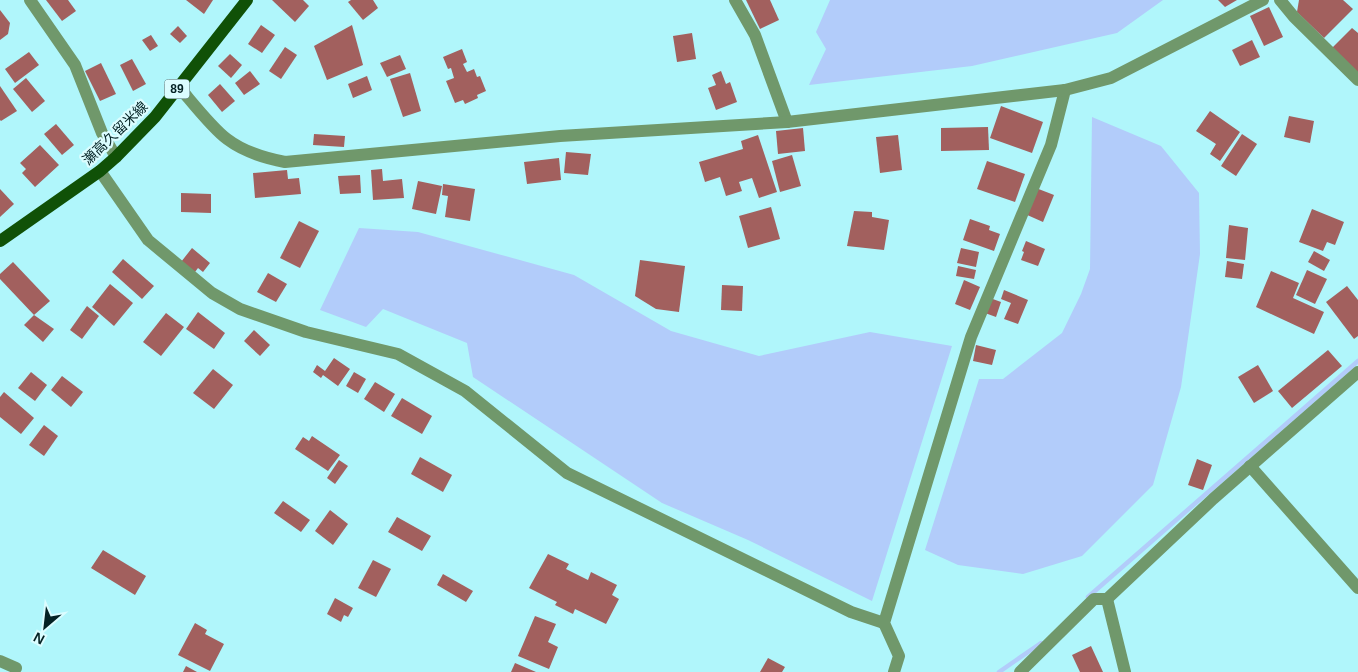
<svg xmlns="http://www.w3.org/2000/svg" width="1358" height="672" font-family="Arial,'Noto Sans JP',sans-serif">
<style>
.water{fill:#b2ccfa}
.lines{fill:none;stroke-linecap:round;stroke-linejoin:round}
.stream{stroke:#b2ccfa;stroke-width:4.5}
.building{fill:#a2605e}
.minor{stroke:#70986b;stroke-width:12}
.tertiary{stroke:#70986b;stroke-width:12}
.primary{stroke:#105107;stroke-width:12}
.labels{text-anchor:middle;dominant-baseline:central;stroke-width:4.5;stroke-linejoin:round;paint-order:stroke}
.shield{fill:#dbfdff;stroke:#446466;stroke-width:1}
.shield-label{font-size:12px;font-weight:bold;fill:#042224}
.street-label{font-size:14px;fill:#042224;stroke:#dbfdff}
</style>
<rect width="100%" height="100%" fill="#b0f6fb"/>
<g class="water">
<polygon points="830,0 1163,0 1117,33 972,66 809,85 826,49 816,32"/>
<polygon points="1092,117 1161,146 1199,193 1200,254 1181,387 1153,485 1082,556 1023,574 958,565 925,550 979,379 1003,379 1062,333 1081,294 1090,269"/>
<polygon points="359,228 418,232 574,275 671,331 759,356 870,332 952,346 872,601 748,540 662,503 473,377 467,343 383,309 366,327 320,310"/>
</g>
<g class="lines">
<g class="stream">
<polyline points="1088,597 1358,361"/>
<polyline points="999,672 1041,643"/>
</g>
</g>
<g class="building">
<polygon points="46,0 68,0 76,11 62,21"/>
<polygon points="186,0 213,0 204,14"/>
<polygon points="272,0 303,0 309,6 295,22"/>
<polygon points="351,0 373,0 378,8 363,20 348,2"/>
<polygon points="746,0 770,0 779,20 760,29"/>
<polygon points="1218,0 1237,0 1225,7"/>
<polygon points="1299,0 1343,0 1353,9 1324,38 1297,12"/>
<polygon points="1269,7 1283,37 1264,46 1250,16"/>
<polygon points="0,10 10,23 8,34 0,40"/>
<polygon points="261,25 275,35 262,53 248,44"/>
<polygon points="352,25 363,65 327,80 314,46"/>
<polygon points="178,26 187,36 180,43 170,34"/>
<polygon points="1352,28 1358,33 1358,73 1332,48"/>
<polygon points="692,33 696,59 677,62 673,36"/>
<polygon points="151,35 158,46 150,51 142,40"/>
<polygon points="1252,40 1260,57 1240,66 1232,50"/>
<polygon points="285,47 297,55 281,79 269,71"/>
<polygon points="462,49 467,62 463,64 467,72 474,69 477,77 480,76 486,91 477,95 478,98 465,104 463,100 455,103 446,81 454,78 451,68 448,69 443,57"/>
<polygon points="29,52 39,65 15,83 5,69"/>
<polygon points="230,54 242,65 231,78 218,66"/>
<polygon points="400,55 406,69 387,77 380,63"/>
<polygon points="132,59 146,84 133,91 120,65"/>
<polygon points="101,63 116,94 100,101 85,71"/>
<polygon points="250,71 260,84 244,95 235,83"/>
<polygon points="721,71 726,84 730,82 737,102 716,110 708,88 716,85 712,75"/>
<polygon points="410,73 421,111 403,117 390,79"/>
<polygon points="367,76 372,90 353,98 348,84"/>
<polygon points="26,78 45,101 32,112 13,89"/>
<polygon points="220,84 235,101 222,112 208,95"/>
<polygon points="0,86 17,111 1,121 0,120"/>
<polygon points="1001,106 1043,122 1032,153 990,138"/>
<polygon points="1210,111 1240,132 1220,161 1210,154 1216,144 1196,131"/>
<polygon points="1289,116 1314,121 1310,143 1284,137"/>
<polygon points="56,124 74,145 62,155 44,134"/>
<polygon points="988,127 989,150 941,151 941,128"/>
<polygon points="803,128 805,151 778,154 776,131"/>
<polygon points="314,134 345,136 344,147 313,145"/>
<polygon points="1242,134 1257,144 1236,176 1221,166"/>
<polygon points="758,135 777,192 759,198 752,178 739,182 742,191 726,196 720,177 705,182 699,162 743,149 741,141"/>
<polygon points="898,135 902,170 880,173 876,137"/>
<polygon points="40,145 59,165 35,187 22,173 26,169 20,163"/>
<polygon points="566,152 591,154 588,175 564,173"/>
<polygon points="792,155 801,186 780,192 772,161"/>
<polygon points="559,158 561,180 527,184 524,162"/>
<polygon points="987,161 1025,174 1015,202 977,189"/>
<polygon points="382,169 383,181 402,179 404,198 373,200 371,170"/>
<polygon points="287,170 288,179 299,178 301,194 255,198 253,173"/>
<polygon points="360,175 361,193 340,194 338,176"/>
<polygon points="418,181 442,186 436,214 412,209"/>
<polygon points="443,184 475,189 470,221 445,217 448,196 442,195"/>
<polygon points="1036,188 1054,195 1043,222 1025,214"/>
<polygon points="0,189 14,204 0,217"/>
<polygon points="181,193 211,194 211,213 181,212"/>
<polygon points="771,207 780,239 748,248 739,216"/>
<polygon points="1312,209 1344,222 1335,245 1327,242 1323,251 1299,242"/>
<polygon points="854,211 872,212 872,217 889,220 884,250 847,246"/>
<polygon points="970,219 990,226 989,230 1000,234 994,251 963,240"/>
<polygon points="299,221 319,231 300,268 280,258"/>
<polygon points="1229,225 1248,228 1245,260 1226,258"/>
<polygon points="1026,241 1045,249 1038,266 1021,260 1024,252 1022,251"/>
<polygon points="192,248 210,263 203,272 198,268 195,272 181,262"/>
<polygon points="961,248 979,252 976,267 957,263"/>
<polygon points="1314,251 1330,260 1324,271 1308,262"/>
<polygon points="123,259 154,286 142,299 112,272"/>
<polygon points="640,260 685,266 679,312 656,309 635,296"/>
<polygon points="1227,261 1244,264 1242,279 1225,277"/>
<polygon points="13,262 50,301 34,315 0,279 0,274"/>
<polygon points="958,266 976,270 974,279 956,276"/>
<polygon points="1307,270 1327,279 1315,304 1296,295"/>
<polygon points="1271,271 1299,283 1293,298 1324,312 1314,334 1256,307"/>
<polygon points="268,273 287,284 276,302 257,292"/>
<polygon points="964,280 980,287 970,310 955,304"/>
<polygon points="110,284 133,303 114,326 92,307"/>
<polygon points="722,285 743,286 742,311 721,310"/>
<polygon points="1347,286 1358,300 1358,336 1354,339 1326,302"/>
<polygon points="1004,290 1028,300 1018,324 1004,319 1011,303 1001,299"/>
<polygon points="990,298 1001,302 996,317 985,313"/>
<polygon points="87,306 99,316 82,339 70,330"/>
<polygon points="198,312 225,333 214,349 186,329"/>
<polygon points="166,313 184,327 161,356 143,342"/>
<polygon points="34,315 54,329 43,342 24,325"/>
<polygon points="254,330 270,345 260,356 244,341"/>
<polygon points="976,345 996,350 992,365 973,361"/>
<polygon points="1328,350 1342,366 1292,408 1278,391"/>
<polygon points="334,358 350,369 338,386 323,375 321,378 313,372 317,365 325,371"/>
<polygon points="1258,365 1273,391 1254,403 1238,377"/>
<polygon points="213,369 233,385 214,409 193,393"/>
<polygon points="31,372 47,385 35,401 18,388"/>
<polygon points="354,372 366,379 358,393 346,386"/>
<polygon points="62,376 83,392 71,407 51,390"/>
<polygon points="375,382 395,394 384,412 364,399"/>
<polygon points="4,392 34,418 21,434 0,417 0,397"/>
<polygon points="402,398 432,416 422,434 391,416"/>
<polygon points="44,425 58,436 44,456 29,445"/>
<polygon points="312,436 340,455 328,471 295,449 303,437 309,441"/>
<polygon points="420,457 452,475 443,492 411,474"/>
<polygon points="1197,459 1212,465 1203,490 1188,485"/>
<polygon points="339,460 348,466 335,484 327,478"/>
<polygon points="283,501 310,520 301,532 274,513"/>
<polygon points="330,510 348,524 333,545 315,531"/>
<polygon points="397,517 431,536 422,551 388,532"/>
<polygon points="103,550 146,576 135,595 91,568"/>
<polygon points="548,554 569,564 566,569 588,580 591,572 617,585 612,595 619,599 606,624 575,609 573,614 555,605 557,602 529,588"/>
<polygon points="373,560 391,569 376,597 358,588"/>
<polygon points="443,574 473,591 466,602 437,585"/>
<polygon points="335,598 353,608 348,617 344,615 341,622 327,614"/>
<polygon points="535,616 556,624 548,642 558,647 549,669 518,656"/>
<polygon points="195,623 207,630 205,634 224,644 210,671 178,655"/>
<polygon points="1091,646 1103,672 1080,672 1072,655"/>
<polygon points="768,658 785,667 782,672 760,672"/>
<polygon points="515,663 536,672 511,672"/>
<polygon points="186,666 197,672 183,672"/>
</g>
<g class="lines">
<g class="minor">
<polyline points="30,0 75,65 102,133 116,157"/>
<polyline points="735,0 755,35 787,122"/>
<polyline points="1280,0 1294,17 1358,80"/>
<polyline points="100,171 148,240 212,293 240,309 306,332 398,354 465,391 567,473 851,612 884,623"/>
<polyline points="1250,466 1358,588"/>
<polyline points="1107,599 1125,672"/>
<polyline points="0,661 16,668"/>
<polyline points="894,672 899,656 884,623 971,337 1051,145 1065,90"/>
<polyline points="1020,672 1094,599 1107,599 1213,499 1358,372"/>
</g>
<path class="tertiary" d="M179,87c13,15 33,41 48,52 17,13 37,19 58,23l275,-26 227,-14 278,-32 46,-12 152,-78"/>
<polyline class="primary" points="0,241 100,171 116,157 155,117 247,0"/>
</g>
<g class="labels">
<rect class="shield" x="164.5" y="79.5" width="25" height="19" rx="4"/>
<g class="shield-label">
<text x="177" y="89">89</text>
</g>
<g class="street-label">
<text transform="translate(115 133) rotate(-44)">瀬高久留米線</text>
</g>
</g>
<g transform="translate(45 627) rotate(208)" stroke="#dbfdff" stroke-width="4" paint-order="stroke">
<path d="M0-4L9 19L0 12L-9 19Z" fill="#042224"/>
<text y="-8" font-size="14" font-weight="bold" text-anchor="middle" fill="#042224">N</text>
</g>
</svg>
